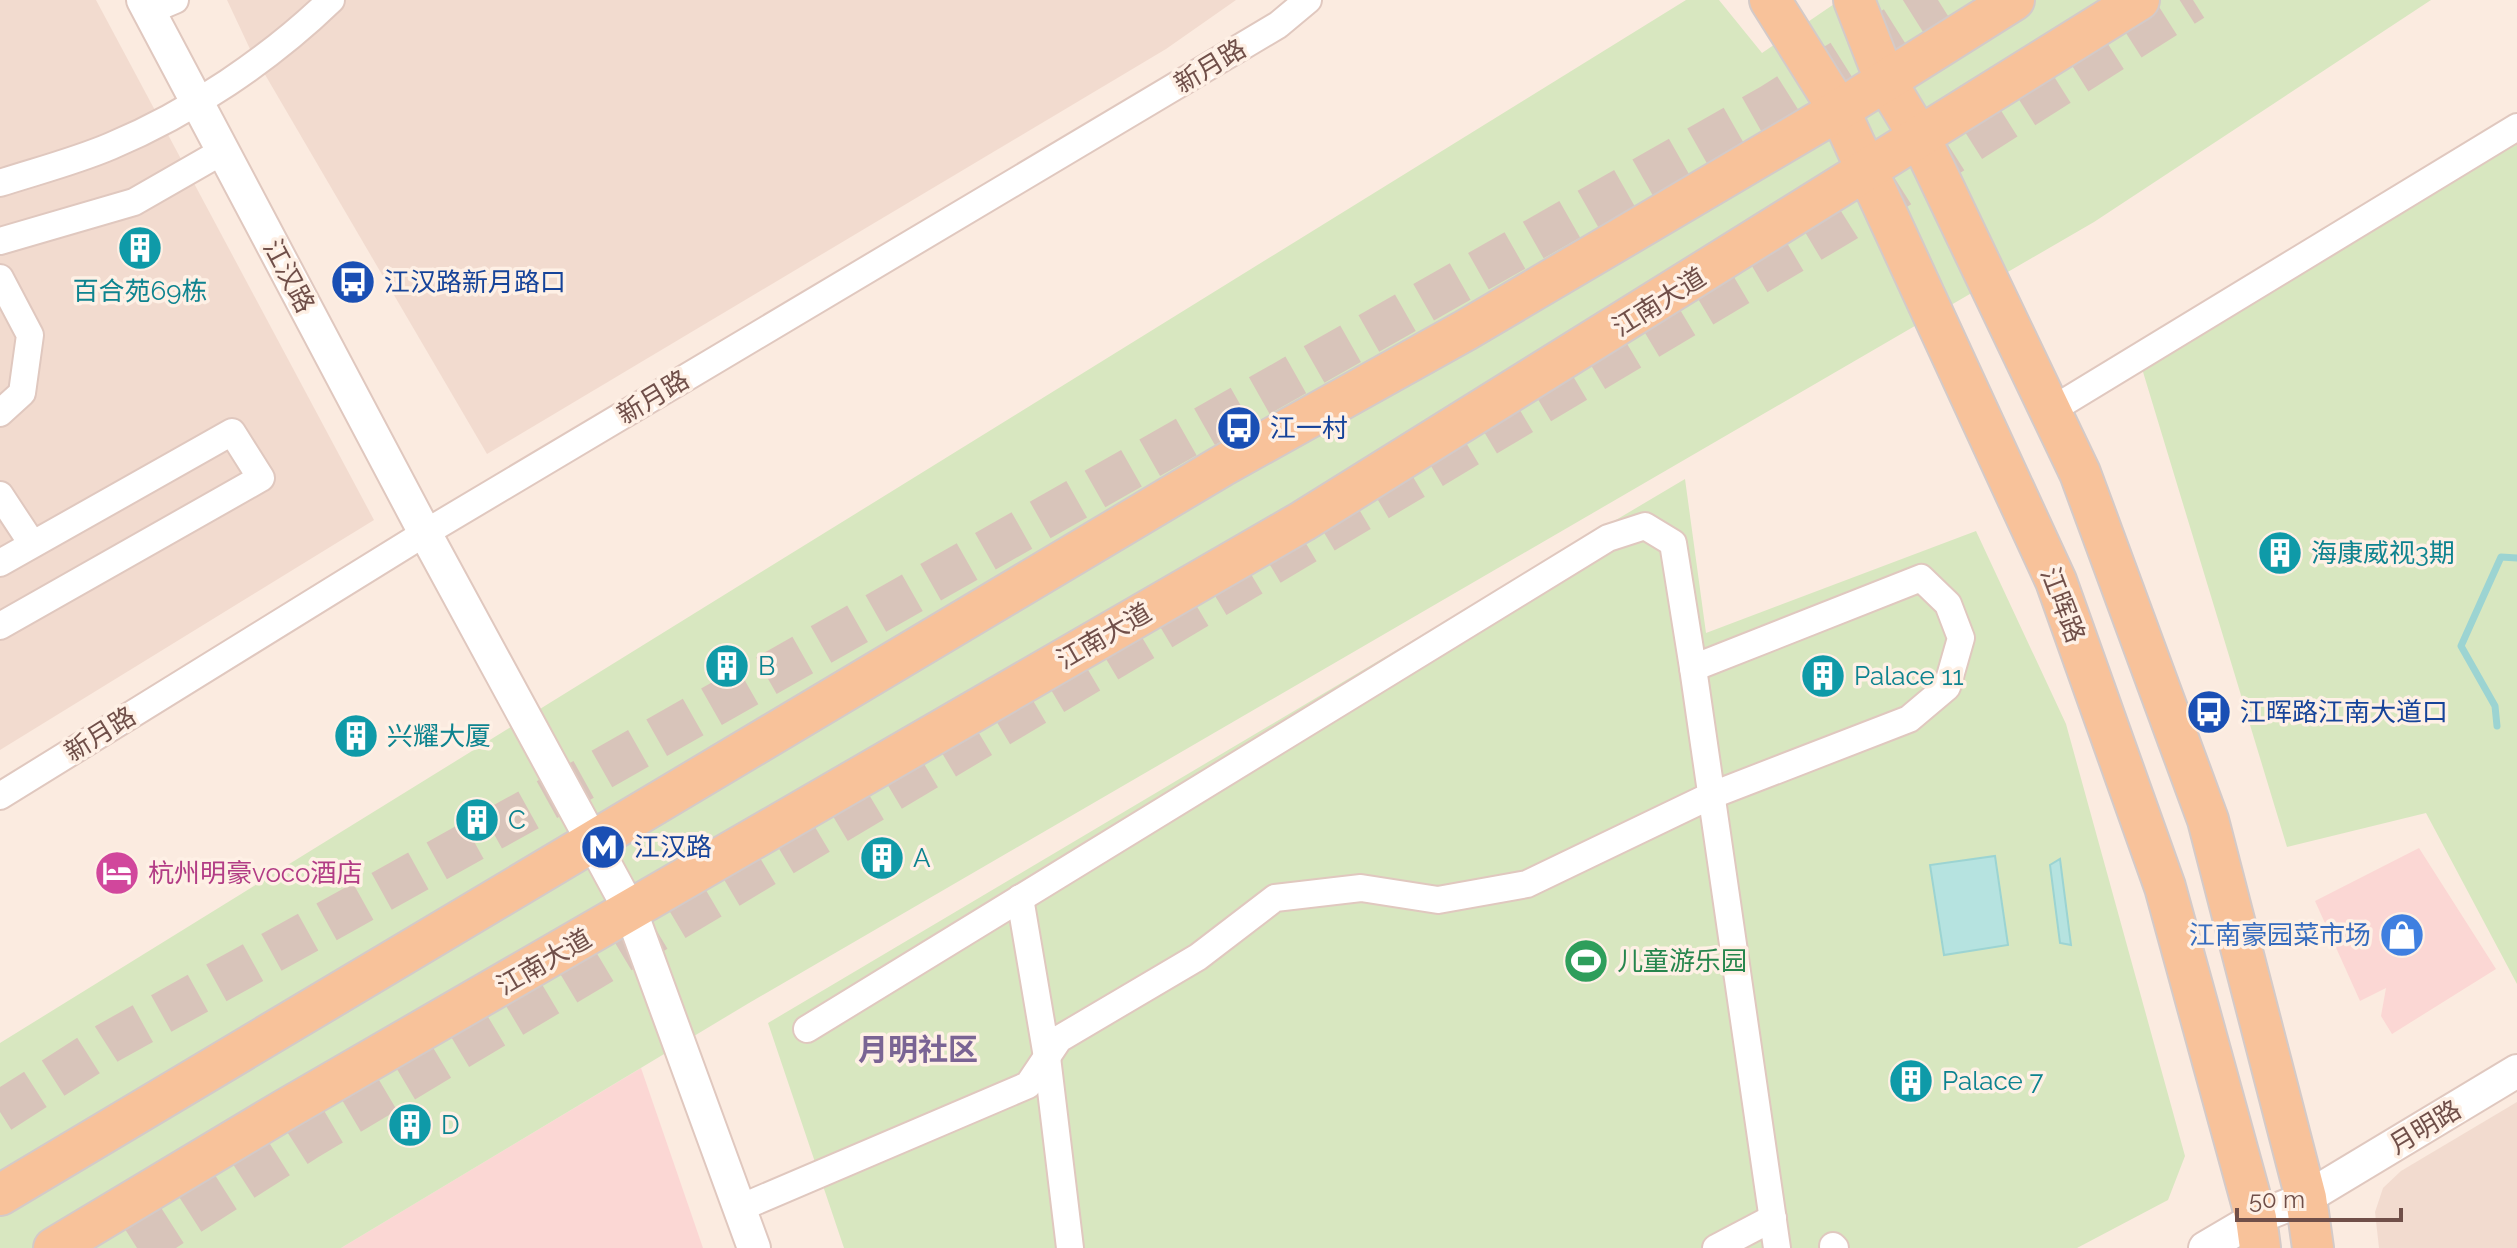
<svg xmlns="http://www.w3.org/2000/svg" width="2517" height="1248" font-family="Raleway,'Noto Sans SC',sans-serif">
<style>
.residential{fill:#f2dbcf}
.commercial{fill:#fbd7d4}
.green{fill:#d8e7c0}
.water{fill:#b6e3e0;stroke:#9cd4d2;stroke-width:2}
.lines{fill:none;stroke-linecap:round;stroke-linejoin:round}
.stream{stroke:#9cd4d2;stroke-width:7}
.trunk-tunnel{stroke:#d8c4ba;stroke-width:42;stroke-dasharray:42 21;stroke-linecap:butt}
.minor-casing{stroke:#e0c8bf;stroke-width:30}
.tertiary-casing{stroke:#e0c8bf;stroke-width:36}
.primary-casing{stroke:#d4cac8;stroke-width:44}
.minor{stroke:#fff;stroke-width:26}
.tertiary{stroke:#fff;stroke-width:32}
.primary{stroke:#f8c29a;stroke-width:40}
.labels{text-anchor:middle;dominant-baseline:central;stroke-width:7;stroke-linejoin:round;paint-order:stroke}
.street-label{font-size:26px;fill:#704f49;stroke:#fef0e5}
.transit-label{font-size:26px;fill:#164399;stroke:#fef0e5;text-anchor:start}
.culture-label{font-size:26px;fill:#0d838f;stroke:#fef0e5;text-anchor:start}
.hotel-label{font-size:26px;fill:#b23c85;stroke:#fef0e5;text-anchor:start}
.shop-label{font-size:26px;fill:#366cbe;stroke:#fef0e5;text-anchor:end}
.leisure-label{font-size:26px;fill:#27864d;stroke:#fef0e5;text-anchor:start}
.quarter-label{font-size:30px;font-weight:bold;fill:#7a6494;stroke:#fef0e5}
</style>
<rect width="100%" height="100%" fill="#fbebe0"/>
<g class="residential">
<polygon points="0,0 96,0 374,520 0,750"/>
<polygon points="227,0 1236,0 1166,49 487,454 250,49"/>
<polygon points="2517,1102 2517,1248 2379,1248 2375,1212 2383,1188 2401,1171"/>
</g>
<g class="commercial">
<polygon points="2419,848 2496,969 2392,1034 2381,1016 2386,988 2360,1001 2315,901"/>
<polygon points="641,1068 703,1248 341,1248"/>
</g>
<g class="green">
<polygon points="1686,0 1719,0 1762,53 1840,0 2431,0 2094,222 749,1003 341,1248 0,1248 0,1043"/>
<polygon points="2517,136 2517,984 2426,813 2287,847 2140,362"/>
<polygon points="1685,479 1706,633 1976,531 2066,724 2185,1156 2168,1200 2077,1248 844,1248 768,1023"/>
</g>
<g class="water">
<polygon points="1995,856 2008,945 1944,955 1930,865"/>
<polygon points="2060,859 2071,945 2060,943 2050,865"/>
</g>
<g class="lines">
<polyline class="stream" points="2497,726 2495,706 2461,646 2501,557 2517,558"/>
<g class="trunk-tunnel">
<polyline points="0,1112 108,1043 586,778 1771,105 1938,0"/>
<polyline points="137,1248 306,1140 1844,222 2193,0"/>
</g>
<g class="minor-casing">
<g id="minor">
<polyline points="149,11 175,0"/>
<path d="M0,183c37,-12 76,-22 111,-37 79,-33 159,-87 220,-146"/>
<polyline points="0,241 134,202 223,151"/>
<polyline points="0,278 30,335 22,393 0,413"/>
<polyline points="2050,411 2517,127"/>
<polyline points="0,495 31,542"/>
<polyline points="0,563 232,432 261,478 0,626"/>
<polyline points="1693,668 1777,1248"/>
<polyline points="0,796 425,533 1278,25 1308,0"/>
<polyline points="1020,898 1047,1057 1070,1248"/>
<polyline points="740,1208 1028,1085 1059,1039 1198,957 1275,898 1361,888 1438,900 1527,884 1710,796 1909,719 1947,687 1961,638 1948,604 1921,578 1693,668 1673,543 1645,526 1608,538 807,1029"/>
<polyline points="1833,1246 1835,1248"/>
<polyline points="1716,1248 1773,1218"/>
</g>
</g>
<g class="tertiary-casing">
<g id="tertiary">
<polyline points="143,0 425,533 631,912 754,1248"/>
<polyline points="2205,1248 2256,1218 2306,1198 2517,1071"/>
</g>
</g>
<g class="primary-casing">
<g id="primary">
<polyline points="1770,0 1839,110 2056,581 2165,887 2256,1218 2260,1248"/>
<polyline points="1854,0 1885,80 1920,138 2080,473 2208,820 2306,1198 2313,1248"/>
<polyline points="0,1195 1222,466 1466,330 1839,110 2014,0"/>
<polyline points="54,1248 286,1109 1303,521 2139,0"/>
</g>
</g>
<use href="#minor" class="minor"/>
<use href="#tertiary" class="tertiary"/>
<use href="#primary" class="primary"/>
</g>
<defs>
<g id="building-disc" transform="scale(2.3)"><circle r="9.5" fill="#0f9aa8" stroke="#fef0e5"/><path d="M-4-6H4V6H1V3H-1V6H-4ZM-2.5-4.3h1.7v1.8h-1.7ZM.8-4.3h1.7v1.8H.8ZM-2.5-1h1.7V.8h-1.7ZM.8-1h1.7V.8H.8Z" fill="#fff"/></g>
<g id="bus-disc" transform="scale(2.3)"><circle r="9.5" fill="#1a4fb4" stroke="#fef0e5"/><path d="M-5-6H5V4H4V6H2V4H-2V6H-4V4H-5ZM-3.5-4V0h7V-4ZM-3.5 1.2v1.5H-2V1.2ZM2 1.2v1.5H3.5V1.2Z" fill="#fff"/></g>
<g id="metro-disc" transform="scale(2.3)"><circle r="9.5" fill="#1a4fb4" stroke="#fef0e5"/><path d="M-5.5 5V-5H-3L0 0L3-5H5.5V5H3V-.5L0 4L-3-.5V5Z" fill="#fff"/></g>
<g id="hotel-disc" transform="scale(2.3)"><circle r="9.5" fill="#d1479c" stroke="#fef0e5"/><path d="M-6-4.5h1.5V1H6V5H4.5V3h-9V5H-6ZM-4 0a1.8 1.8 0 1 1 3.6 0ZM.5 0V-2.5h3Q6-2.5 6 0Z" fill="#fff"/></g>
<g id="shop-disc" transform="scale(2.3)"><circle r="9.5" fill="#3f7fe0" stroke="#fef0e5"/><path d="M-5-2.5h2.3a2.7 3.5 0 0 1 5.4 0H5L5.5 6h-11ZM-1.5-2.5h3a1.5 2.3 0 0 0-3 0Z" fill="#fff"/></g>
<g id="stadium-disc" transform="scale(2.3)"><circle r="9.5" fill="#2e9e5b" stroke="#fef0e5"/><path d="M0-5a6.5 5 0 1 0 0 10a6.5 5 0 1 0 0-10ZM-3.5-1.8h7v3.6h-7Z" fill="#fff"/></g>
</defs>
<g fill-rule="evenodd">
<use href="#building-disc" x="140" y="248"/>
<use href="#bus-disc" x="353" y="282"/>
<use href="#bus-disc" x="1239" y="428"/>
<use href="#building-disc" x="2280" y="553"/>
<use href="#building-disc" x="727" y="666"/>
<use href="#building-disc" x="1823" y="676"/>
<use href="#bus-disc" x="2209" y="712"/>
<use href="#building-disc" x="356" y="736"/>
<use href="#building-disc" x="477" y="820"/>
<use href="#metro-disc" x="603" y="847"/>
<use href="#building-disc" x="882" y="858"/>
<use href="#hotel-disc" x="117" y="873"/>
<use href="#shop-disc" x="2402" y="935"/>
<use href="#stadium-disc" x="1586" y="961"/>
<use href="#building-disc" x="1911" y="1081"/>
<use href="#building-disc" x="410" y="1125"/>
</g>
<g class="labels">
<g class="street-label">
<text transform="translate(1210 66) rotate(-31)">新月路</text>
<text transform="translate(289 276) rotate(62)">江汉路</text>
<text transform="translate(1659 302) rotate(-32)">江南大道</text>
<text transform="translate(653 397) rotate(-31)">新月路</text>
<text transform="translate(2063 605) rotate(69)">江晖路</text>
<text transform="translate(1104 636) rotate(-30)">江南大道</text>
<text transform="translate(100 734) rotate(-32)">新月路</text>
<text transform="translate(544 962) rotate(-30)">江南大道</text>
<text transform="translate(2425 1127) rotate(-31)">月明路</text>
</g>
<g class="transit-label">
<text x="384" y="282">江汉路新月路口</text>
<text x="1270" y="428">江一村</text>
<text x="2240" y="712">江晖路江南大道口</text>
<text x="634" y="847">江汉路</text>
</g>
<g class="culture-label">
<text x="140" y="291" text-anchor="middle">百合苑69栋</text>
<text x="2311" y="553">海康威视3期</text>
<text x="758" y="666">B</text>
<text x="1854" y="676">Palace 11</text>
<text x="387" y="736">兴耀大厦</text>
<text x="508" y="820">C</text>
<text x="913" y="858">A</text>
<text x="1942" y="1081">Palace 7</text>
<text x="441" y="1125">D</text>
</g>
<g class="hotel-label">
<text x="148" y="873">杭州明豪voco酒店</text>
</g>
<g class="shop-label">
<text x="2371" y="935">江南豪园菜市场</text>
</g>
<g class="leisure-label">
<text x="1617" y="961">儿童游乐园</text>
</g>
<g class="quarter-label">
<text x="918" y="1049">月明社区</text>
</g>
</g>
<path d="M2237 1208v12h164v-12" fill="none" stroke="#704f49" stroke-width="4"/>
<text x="2249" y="1208" font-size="24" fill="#704f49" stroke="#fef0e5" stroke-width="6" paint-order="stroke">50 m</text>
</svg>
